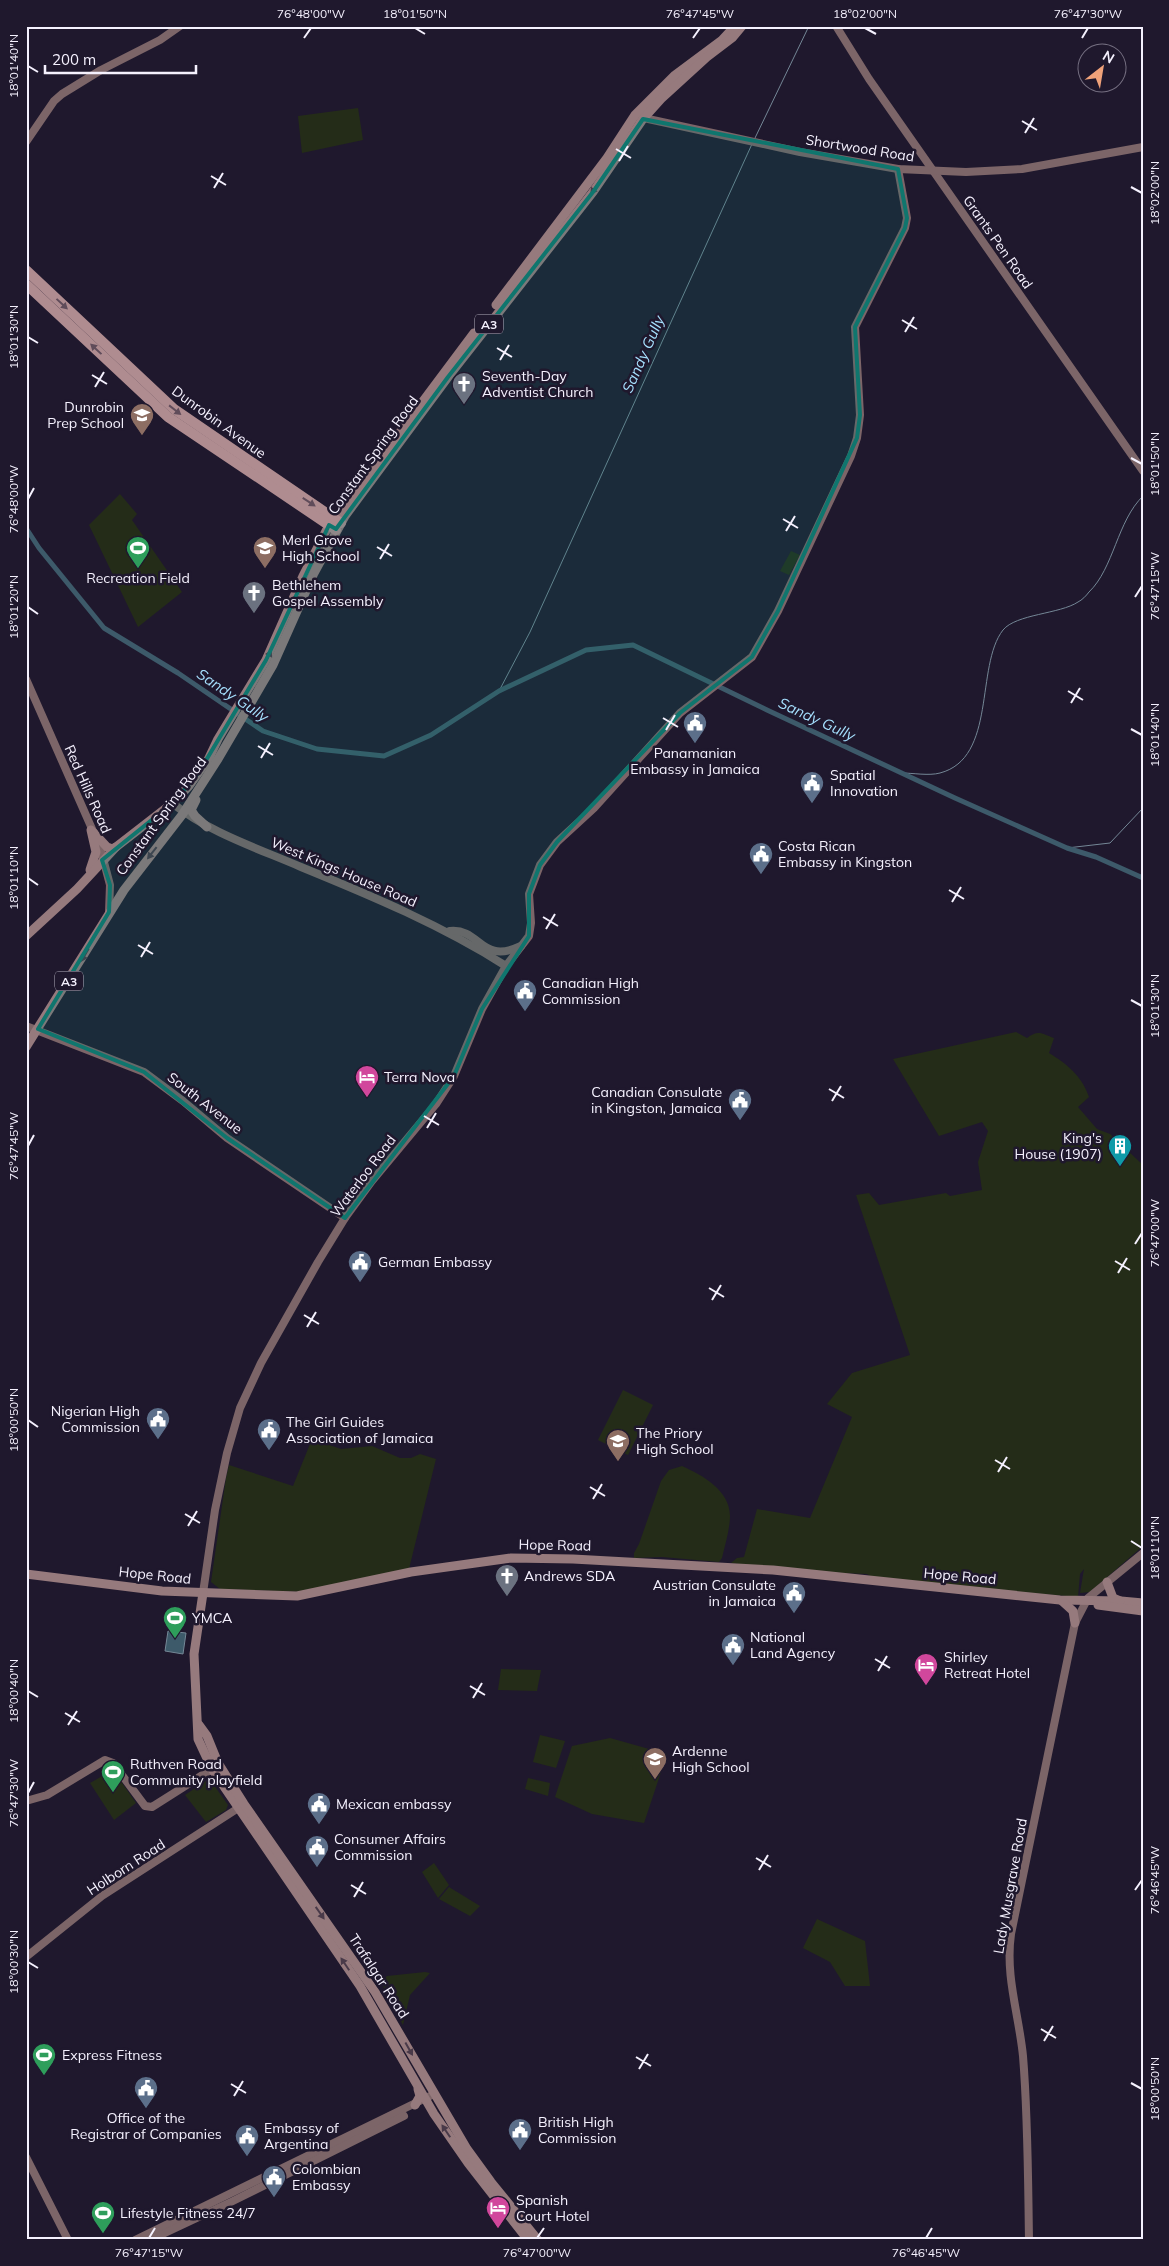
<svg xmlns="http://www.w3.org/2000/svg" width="1169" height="2266" font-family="Mulish,sans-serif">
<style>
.green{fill:#242c18}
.water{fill:#3d5a6a;stroke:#748796}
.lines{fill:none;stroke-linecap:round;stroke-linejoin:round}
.stream{stroke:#748796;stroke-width:1}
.canal{stroke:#3d5a6a;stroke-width:5}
.secondary{stroke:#7c6568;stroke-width:8}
.primary{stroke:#967a7d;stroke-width:9}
.highway{stroke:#af8c90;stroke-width:10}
.oneway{fill:#493a49}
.oneway2{fill:#604c5a}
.marked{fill:#0f766e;fill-opacity:0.2;stroke:#0f766e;stroke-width:4;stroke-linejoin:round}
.ticks{fill:none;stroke:#f5f1fe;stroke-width:2}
.labels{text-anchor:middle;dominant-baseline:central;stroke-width:5;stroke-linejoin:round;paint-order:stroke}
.shield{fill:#1f182d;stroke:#b5b0bf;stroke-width:1}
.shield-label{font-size:12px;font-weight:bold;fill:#f5f1fe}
.street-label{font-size:14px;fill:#f5f1fe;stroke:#1f182d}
.poi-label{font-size:14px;fill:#f5f1fe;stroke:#1f182d;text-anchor:start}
.water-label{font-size:15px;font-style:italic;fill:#a5dffd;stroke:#1f182d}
.neatline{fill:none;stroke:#f5f1fe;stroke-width:2}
.ticks-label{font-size:12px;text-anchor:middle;fill:#f5f1fe}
</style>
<rect width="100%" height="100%" fill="#1f182d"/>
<g class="green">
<polygon points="358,108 363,140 302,153 298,116"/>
<polygon points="120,494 137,514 132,520 182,592 138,627 89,525"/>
<polygon points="791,551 800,555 789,575 780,571"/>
<path d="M1016,1032l11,6c11,-9 16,-4 27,0l-5,15c18,11 33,23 40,44l-11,10 19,22 13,5 33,31v357l-2,2 2,3v19l-53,46 -10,1 4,-24 -4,5 -2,23 -201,-17 -10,-6 -72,-3 -64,-8 6,-5 7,-1 13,-48 53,9 42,-101 -25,-13 25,-31 58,-18 -54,-160 13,-2 10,12 67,-12 4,3 32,-6 -4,-28 10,-31 -6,-9 -43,14 -46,-77z"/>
<polygon points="623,1390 653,1405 628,1455 598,1440"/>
<polygon points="312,1439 341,1449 372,1446 400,1458 411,1458 420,1454 436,1459 409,1569 304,1592 220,1589 211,1582 226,1478 229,1465 293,1486"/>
<path d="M682,1466c20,9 48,24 48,50 0,13 -5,29 -8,42l-3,4 -57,-5 -28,1v-5l5,-9 22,-63 8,-11z"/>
<polygon points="501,1669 541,1670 537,1691 498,1690"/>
<polygon points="540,1735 565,1741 556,1768 533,1762"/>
<polygon points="610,1738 667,1754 644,1823 592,1814 555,1797 572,1746"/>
<polygon points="113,1770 136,1803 114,1820 90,1783"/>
<polygon points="212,1777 216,1788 228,1805 226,1810 206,1822 185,1795"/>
<polygon points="528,1778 550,1783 548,1796 525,1789"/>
<polygon points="434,1863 449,1885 438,1898 422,1872"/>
<polygon points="449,1887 480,1906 470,1916 439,1899"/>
<polygon points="817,1919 865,1941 870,1986 845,1986 830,1962 803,1948"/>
<polygon points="425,1972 430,1973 410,1995 403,2025 384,1991 383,1980 387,1976"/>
</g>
<polygon class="water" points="168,1631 186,1633 183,1654 165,1651"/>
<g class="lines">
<g class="stream">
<polyline points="755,138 809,26"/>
<polyline points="499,691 530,632 752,144"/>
<path d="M902,773c11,0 27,3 38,0 57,-15 35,-107 63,-143 13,-16 57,-16 75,-28 4,-2 8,-6 11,-10 25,-24 28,-71 54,-96"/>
<polyline points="1067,848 1110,843 1143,808"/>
</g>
<polyline class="canal" points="26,528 39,548 104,628 178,673 263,731 317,749 384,756 431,735 499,691 586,650 633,645 767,710 955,798 1067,848 1096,857 1143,878"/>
<g class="secondary">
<polyline points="836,26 869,79 1143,471"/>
<polyline points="639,117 800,152 898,169 966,172 1022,169 1143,147"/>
<polyline points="26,142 54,101 62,94 101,70 160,40 180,26"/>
<polyline points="26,679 100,847 110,885 109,912"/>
<path d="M172,803c38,30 85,45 129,64 71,29 140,58 205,99"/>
<path d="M450,931c31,-3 30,34 71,15"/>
<polyline points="26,1026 144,1072 183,1101 227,1138 345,1218"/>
<polyline points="203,1593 215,1510 227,1453 240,1408 261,1363 318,1262 345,1218 372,1181 436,1104 454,1076 482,1009 506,966 529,936 531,923 529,894 540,865 557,842 594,808 680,713 752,657 778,611 851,456 857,438 860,415 855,327 905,228 907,218 898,169"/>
<polyline points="26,1801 47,1795 105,1760 113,1763 145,1806 152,1807 212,1769"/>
<polyline points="26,1957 102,1896 243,1805"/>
<polyline points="26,2157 68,2240"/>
<polyline points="135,2240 434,2094"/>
<polyline points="150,2240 233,2201 404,2116"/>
<path d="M1029,2240c-1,-62 -1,-123 -6,-184 -4,-41 -18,-80 -12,-122l64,-311 13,-25 55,-45"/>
</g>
<g class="primary">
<polyline points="496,305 607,158 635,115 675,75 722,40 735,26"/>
<polyline points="196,800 191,810 195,816 207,827"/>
<polyline points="93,832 107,847 112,849 116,847"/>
<polyline points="90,870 96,852 91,830"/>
<polyline points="26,936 77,889 116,847 174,802 189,786 209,758 218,739 266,660 303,576 326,531 474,333"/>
<polyline points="26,1047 124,890 182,815 218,759 273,665 314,573 345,516 448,377 593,192 643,119 661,99 707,57 732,38 742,26"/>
<polyline points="26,1574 162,1591 297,1596 411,1572 511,1558 573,1559 773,1570 1060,1600 1121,1601 1143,1603"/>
<polyline points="1107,1582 1113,1598 1120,1601"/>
<polyline points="203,1593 194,1654 198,1739 212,1769 360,1986 434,2114 468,2163 528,2240"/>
<polyline points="1062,1601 1073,1611 1075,1623"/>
<polyline points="1098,1605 1143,1611"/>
<polyline points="199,1725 207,1736 218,1763 244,1804 375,1992 467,2149 491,2182 538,2240"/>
<polyline points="415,2105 420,2096 418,2089"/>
</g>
<g class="highway">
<polyline points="26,270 174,409 341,523"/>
<polyline points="26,284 168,417 336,530"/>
</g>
</g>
<defs><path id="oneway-solid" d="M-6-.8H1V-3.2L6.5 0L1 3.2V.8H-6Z" transform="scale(1.25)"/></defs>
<g class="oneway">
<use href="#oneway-solid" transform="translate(595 188) rotate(125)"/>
<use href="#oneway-solid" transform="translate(268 657) rotate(-63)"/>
<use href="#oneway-solid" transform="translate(152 853) rotate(128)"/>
<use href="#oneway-solid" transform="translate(85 955) rotate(120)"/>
<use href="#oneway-solid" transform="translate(320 1913) rotate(55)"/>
<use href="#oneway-solid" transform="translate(345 1964) rotate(-124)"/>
<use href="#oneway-solid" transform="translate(409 2049) rotate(61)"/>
<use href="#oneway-solid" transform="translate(446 2131) rotate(-124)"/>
</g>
<g class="oneway2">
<use href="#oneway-solid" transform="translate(62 304) rotate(43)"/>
<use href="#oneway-solid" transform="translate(96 349) rotate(-137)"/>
<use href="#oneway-solid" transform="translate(175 410) rotate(38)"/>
<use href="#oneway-solid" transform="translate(309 502) rotate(33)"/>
</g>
<path class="marked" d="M643,119l255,50 9,49 -2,10 -50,99 5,88 -3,23 -79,173 -26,46 -72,56 -123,129 -17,23 -11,29v42l-47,73 -28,67 -109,142 -118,-80 -83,-66 -106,-43 71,-117 1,-27 -8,-25 72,-58 25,-30 67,-112 63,-135 7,4 112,-152 145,-185z"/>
<path class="ticks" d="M415,28l10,6M865,28l11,6M304,38l7,-10M693,38l7,-10M1082,38l6,-10M28,66l10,6M1022,121l15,9M1025,133l9,-15M616,149l15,9M619,161l9,-15M211,176l15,9M1131,187l11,6M214,188l9,-15M902,320l15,9M905,332l9,-15M28,337l10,6M497,348l15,9M500,360l9,-15M92,375l15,9M95,387l9,-15M1131,458l11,6M28,499l6,-11M783,519l15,9M786,531l9,-15M377,547l15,9M380,559l9,-15M1135,597l7,-11M28,607l10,7M1068,691l15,9M1071,703l9,-15M663,718l15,9M1131,729l11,6M666,730l9,-15M258,746l15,9M261,758l9,-15M28,878l10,7M949,890l15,9M952,902l9,-15M543,917l15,9M546,929l9,-15M138,945l15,9M141,957l9,-15M1131,1000l11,6M829,1089l15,9M832,1101l9,-15M424,1116l15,9M427,1128l9,-15M28,1146l6,-11M1135,1244l7,-11M1115,1261l15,9M1118,1273l9,-15M709,1288l15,9M712,1300l9,-15M304,1315l15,9M307,1327l9,-15M28,1420l10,7M995,1460l15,9M998,1472l9,-15M590,1487l15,9M593,1499l9,-15M185,1514l15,9M188,1526l9,-15M1131,1541l11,7M875,1659l15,9M878,1671l9,-15M470,1686l15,9M28,1691l10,6M473,1698l9,-15M65,1713l15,9M68,1725l9,-14M28,1793l6,-11M756,1858l15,9M759,1870l9,-15M351,1885l15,9M1135,1890l7,-10M354,1897l9,-15M28,1962l10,6M1041,2029l15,9M1044,2041l9,-15M636,2057l15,9M639,2069l9,-15M1131,2083l11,6M231,2084l15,9M234,2096l9,-15M149,2238l6,-10M537,2238l7,-10M926,2238l6,-10"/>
<defs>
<g id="church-pin" transform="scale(1.25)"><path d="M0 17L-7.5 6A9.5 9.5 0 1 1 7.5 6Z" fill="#6b7280" stroke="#1f182d"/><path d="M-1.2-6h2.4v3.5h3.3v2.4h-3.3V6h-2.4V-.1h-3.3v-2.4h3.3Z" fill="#fff"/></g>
<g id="school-pin" transform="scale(1.25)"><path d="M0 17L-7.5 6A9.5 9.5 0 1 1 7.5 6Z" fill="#8d6e63" stroke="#1f182d"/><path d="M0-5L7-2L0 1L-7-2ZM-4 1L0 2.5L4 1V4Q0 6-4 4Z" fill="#fff"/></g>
<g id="stadium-pin" transform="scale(1.25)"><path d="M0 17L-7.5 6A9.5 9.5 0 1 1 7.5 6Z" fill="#2e9e5b" stroke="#1f182d"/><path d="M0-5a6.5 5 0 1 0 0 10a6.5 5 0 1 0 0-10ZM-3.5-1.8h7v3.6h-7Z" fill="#fff"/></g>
<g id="civic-pin" transform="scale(1.25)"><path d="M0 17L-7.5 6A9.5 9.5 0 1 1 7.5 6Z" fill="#5c6f8a" stroke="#1f182d"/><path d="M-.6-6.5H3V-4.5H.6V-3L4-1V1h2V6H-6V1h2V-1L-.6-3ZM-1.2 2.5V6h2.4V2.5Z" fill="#fff"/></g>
<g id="hotel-pin" transform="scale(1.25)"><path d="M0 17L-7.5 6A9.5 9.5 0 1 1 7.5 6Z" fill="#d1479c" stroke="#1f182d"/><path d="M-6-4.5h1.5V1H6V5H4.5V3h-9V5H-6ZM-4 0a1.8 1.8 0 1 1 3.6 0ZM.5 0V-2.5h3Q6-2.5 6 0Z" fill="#fff"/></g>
<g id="building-pin" transform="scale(1.25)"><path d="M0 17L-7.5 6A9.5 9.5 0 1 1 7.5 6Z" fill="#0f9aa8" stroke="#1f182d"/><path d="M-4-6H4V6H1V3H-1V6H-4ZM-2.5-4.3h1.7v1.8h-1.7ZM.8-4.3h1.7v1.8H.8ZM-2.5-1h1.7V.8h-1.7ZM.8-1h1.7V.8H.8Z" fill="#fff"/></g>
</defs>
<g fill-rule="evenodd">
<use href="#church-pin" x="464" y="384"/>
<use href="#school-pin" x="142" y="415"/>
<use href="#stadium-pin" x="138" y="548"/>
<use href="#school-pin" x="265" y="548"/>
<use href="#church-pin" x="254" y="593"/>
<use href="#civic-pin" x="695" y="723"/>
<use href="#civic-pin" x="812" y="783"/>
<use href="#civic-pin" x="761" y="854"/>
<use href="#civic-pin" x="525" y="991"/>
<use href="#hotel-pin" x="367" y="1077"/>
<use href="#civic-pin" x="740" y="1100"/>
<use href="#building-pin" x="1120" y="1146"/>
<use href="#civic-pin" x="360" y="1262"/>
<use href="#civic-pin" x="158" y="1419"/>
<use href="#civic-pin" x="269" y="1430"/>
<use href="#school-pin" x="618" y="1441"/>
<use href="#church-pin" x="507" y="1576"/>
<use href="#civic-pin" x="794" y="1593"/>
<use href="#stadium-pin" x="175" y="1618"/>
<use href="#civic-pin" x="733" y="1645"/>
<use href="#hotel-pin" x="926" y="1665"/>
<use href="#school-pin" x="655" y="1759"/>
<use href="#stadium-pin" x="113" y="1772"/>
<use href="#civic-pin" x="319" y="1804"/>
<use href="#civic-pin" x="317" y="1847"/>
<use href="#stadium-pin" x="44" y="2055"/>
<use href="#civic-pin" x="146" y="2088"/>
<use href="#civic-pin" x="520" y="2130"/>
<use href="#civic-pin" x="247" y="2136"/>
<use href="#civic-pin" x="274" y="2177"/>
<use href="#hotel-pin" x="498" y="2208"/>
<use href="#stadium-pin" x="103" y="2213"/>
</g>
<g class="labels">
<g class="shield">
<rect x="475" y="314.5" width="28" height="19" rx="4"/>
<rect x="55" y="971.5" width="28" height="19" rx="4"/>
</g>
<g class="shield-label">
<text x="489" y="324">A3</text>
<text x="69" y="981">A3</text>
</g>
<g class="street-label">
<text transform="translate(860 148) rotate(9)">Shortwood Road</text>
<text transform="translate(998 242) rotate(55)">Grants Pen Road</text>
<text transform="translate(219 422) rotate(36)">Dunrobin Avenue</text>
<text transform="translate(373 455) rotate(-54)">Constant Spring Road</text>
<text transform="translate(88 789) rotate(66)">Red Hills Road</text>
<text transform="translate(161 816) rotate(-54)">Constant Spring Road</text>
<text transform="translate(344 872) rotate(23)">West Kings House Road</text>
<text transform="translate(205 1103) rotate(38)">South Avenue</text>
<text transform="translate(363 1176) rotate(-53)">Waterloo Road</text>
<text transform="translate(555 1545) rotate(1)">Hope Road</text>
<text transform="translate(155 1575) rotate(6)">Hope Road</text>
<text transform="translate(960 1576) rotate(5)">Hope Road</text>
<text transform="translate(126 1867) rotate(-33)">Holborn Road</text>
<text transform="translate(1010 1886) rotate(-80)">Lady Musgrave Road</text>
<text transform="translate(379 1976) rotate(57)">Trafalgar Road</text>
</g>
<g class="poi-label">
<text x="482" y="376">Seventh-Day<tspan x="482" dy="16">Adventist Church</tspan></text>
<text x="124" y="407" text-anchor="end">Dunrobin<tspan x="124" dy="16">Prep School</tspan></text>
<text x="282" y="540">Merl Grove<tspan x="282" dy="16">High School</tspan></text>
<text x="138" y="578" text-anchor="middle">Recreation Field</text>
<text x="272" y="585">Bethlehem<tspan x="272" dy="16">Gospel Assembly</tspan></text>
<text x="695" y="753" text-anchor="middle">Panamanian<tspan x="695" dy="16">Embassy in Jamaica</tspan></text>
<text x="830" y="775">Spatial<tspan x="830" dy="16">Innovation</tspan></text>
<text x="778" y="846">Costa Rican<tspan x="778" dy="16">Embassy in Kingston</tspan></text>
<text x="542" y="983">Canadian High<tspan x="542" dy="16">Commission</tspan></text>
<text x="384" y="1077">Terra Nova</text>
<text x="722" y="1092" text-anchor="end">Canadian Consulate<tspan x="722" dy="16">in Kingston, Jamaica</tspan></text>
<text x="1102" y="1138" text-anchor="end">King's<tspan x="1102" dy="16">House (1907)</tspan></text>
<text x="378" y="1262">German Embassy</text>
<text x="140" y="1411" text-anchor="end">Nigerian High<tspan x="140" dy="16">Commission</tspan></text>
<text x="286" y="1422">The Girl Guides<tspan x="286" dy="16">Association of Jamaica</tspan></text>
<text x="636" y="1433">The Priory<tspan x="636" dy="16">High School</tspan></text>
<text x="524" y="1576">Andrews SDA</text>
<text x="776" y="1585" text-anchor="end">Austrian Consulate<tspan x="776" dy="16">in Jamaica</tspan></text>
<text x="192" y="1618">YMCA</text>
<text x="750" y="1637">National<tspan x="750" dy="16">Land Agency</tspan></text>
<text x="944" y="1657">Shirley<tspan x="944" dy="16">Retreat Hotel</tspan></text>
<text x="672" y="1751">Ardenne<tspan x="672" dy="16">High School</tspan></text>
<text x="130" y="1764">Ruthven Road<tspan x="130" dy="16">Community playfield</tspan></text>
<text x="336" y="1804">Mexican embassy</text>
<text x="334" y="1839">Consumer Affairs<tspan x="334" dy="16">Commission</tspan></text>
<text x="62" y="2055">Express Fitness</text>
<text x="146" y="2118" text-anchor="middle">Office of the<tspan x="146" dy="16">Registrar of Companies</tspan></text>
<text x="538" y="2122">British High<tspan x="538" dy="16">Commission</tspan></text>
<text x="264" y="2128">Embassy of<tspan x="264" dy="16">Argentina</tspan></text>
<text x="292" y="2169">Colombian<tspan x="292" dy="16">Embassy</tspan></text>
<text x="516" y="2200">Spanish<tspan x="516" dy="16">Court Hotel</tspan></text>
<text x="120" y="2213">Lifestyle Fitness 24/7</text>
</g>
<g class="water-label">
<text transform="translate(643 354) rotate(-66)">Sandy Gully</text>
<text transform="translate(233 695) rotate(34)">Sandy Gully</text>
<text transform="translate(817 719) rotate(25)">Sandy Gully</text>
</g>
</g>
<rect width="1169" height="2266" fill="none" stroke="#1f182d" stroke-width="55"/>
<g transform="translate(1102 68) rotate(31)"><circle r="24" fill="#1f182d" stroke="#756f81"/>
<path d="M0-4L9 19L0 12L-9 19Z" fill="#f0a27a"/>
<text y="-8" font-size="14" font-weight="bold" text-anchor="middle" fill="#f5f1fe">N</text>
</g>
<path d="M45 65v8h151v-8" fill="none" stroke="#f5f1fe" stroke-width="2.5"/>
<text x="52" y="65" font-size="15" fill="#f5f1fe" stroke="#1f182d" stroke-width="4" paint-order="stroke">200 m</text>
<rect x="28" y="28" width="1114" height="2210" class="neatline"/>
<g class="ticks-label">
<text x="311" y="18">76°48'00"W</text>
<text x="415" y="18">18°01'50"N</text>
<text x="700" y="18">76°47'45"W</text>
<text x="865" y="18">18°02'00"N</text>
<text x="1088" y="18">76°47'30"W</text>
<text transform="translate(14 66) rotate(-90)" y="4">18°01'40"N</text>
<text transform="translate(1155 193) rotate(-90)" y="4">18°02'00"N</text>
<text transform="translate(14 337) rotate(-90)" y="4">18°01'30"N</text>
<text transform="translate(1155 464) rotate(-90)" y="4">18°01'50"N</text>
<text transform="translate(14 499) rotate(-90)" y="4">76°48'00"W</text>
<text transform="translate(1155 586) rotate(-90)" y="4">76°47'15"W</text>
<text transform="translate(14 607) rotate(-90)" y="4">18°01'20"N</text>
<text transform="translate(1155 735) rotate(-90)" y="4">18°01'40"N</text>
<text transform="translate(14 878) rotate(-90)" y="4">18°01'10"N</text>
<text transform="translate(1155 1006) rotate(-90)" y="4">18°01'30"N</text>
<text transform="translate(14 1146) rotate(-90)" y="4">76°47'45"W</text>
<text transform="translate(1155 1233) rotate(-90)" y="4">76°47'00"W</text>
<text transform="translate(14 1420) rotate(-90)" y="4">18°00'50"N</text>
<text transform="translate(1155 1548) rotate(-90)" y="4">18°01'10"N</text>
<text transform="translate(14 1691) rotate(-90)" y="4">18°00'40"N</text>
<text transform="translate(14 1793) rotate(-90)" y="4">76°47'30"W</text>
<text transform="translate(1155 1880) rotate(-90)" y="4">76°46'45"W</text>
<text transform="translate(14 1962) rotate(-90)" y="4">18°00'30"N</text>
<text transform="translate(1155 2089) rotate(-90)" y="4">18°00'50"N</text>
<text x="149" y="2257">76°47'15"W</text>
<text x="537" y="2257">76°47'00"W</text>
<text x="926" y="2257">76°46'45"W</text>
</g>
</svg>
